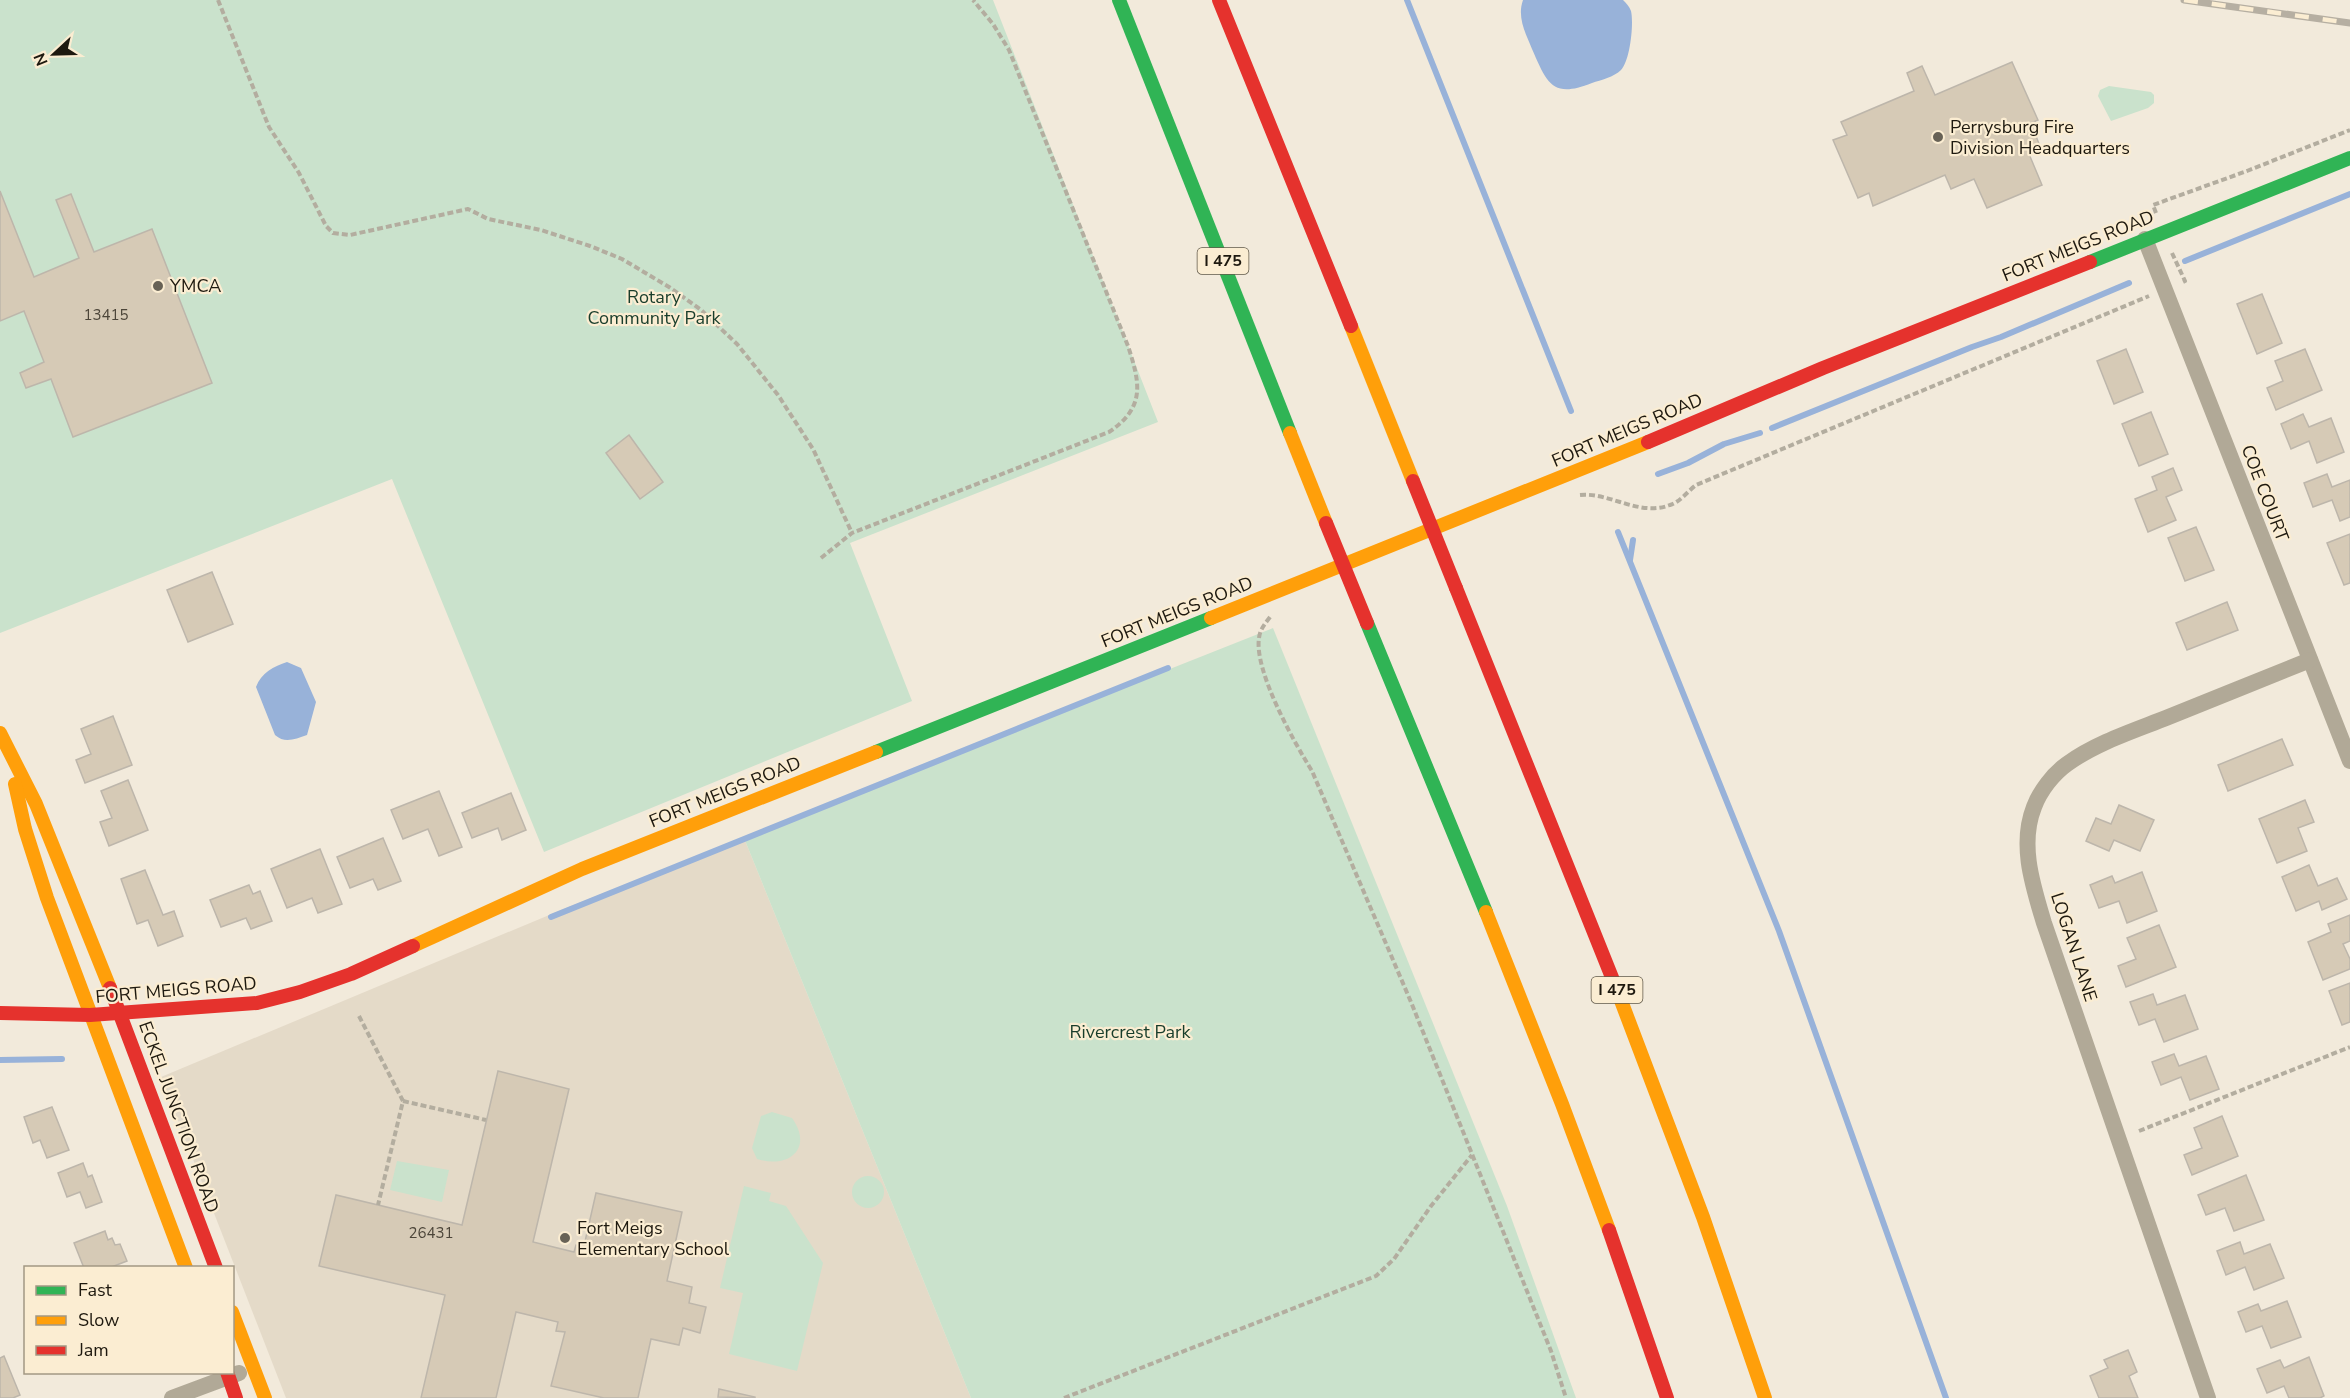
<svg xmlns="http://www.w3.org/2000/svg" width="2350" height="1398" font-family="'Nunito Sans',sans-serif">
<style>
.education{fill:#e4dac8}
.green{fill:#cae2cc}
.water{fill:#98b2d9}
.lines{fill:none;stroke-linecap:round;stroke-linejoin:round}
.stream{stroke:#98b2d9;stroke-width:6}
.building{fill:#d6cab6;stroke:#bdb6ab;stroke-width:1.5}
.path{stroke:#b3ad9f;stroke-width:4;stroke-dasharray:6 3;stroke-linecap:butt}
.street{stroke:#b1a997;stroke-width:16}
.fast{stroke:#30b455;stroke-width:14}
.slow{stroke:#ff9f0a;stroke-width:14}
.jam{stroke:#e5322d;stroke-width:14}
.rail-casing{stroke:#b6afa2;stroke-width:7}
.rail{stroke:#fbedd2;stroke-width:4.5;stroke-dasharray:14;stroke-linecap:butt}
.jam-bridge{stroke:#e5322d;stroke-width:14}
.poi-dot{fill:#686256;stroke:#fbedd2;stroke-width:2}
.labels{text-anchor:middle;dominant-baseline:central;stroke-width:4.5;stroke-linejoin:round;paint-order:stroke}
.number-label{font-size:15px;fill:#4c4539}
.shield{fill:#fbedd2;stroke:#60594a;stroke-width:1.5}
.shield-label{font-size:16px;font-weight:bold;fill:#1e190f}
.poi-label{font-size:18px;fill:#1e190f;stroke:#fbedd2;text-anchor:start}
.street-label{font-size:18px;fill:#1e190f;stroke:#fbedd2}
.park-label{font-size:18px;fill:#183d2b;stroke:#fbedd2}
</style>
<rect width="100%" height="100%" fill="#f2eadb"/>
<polygon class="education" points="744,838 971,1398 286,1398 161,1077 566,908"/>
<g class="green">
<polygon points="0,0 993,0 1158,422 850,543 912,701 544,852 392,479 0,633"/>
<polygon points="2109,86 2151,92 2154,95 2154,103 2148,108 2111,121 2098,96 2100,90"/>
<polygon points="1273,628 1507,1206 1576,1398 971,1398 744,838"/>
<path d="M772,1112l20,6c22,31 -4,51 -35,41l-5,-11 9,-32z"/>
<polygon points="397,1161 449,1170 442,1202 390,1190"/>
<circle cx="868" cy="1192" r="16"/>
<polygon points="744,1186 771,1193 769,1201 786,1206 823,1263 797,1371 729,1354 743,1293 720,1288"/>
</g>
<g class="water">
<path d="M1523,0h100c3,3 6,6 8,11 3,13 -1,50 -10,59 -7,7 -20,10 -29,13 -40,16 -45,0 -60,-34 -7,-17 -15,-32 -9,-49z"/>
<path d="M287,662l14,6 15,34 -9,33c-12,4 -22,9 -32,0l-19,-48c5,-14 18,-21 31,-25z"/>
</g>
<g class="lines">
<g class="stream">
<polyline points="1407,0 1571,411"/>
<polyline points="2185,261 2350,194"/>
<polyline points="1772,428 1972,347 2001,337 2129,283"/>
<polyline points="1658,474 1688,463 1724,444 1760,433"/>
<polyline points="1618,532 1779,931 1946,1398"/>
<polyline points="1630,560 1633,540"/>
<polyline points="551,917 1168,668"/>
<polyline points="0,1060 62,1059"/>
</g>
</g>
<g class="building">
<polygon points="2012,62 2038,120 2031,123 2041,149 2029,154 2042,185 1987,208 1974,179 1951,189 1945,175 1873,206 1869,193 1858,198 1833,140 1847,135 1841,122 1914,91 1907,73 1922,66 1935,95"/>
<polygon points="0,191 34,277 79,258 56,200 71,194 94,252 152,229 212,383 73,437 51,379 26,388 20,373 44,362 24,311 0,321"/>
<polygon points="2262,294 2282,343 2257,354 2237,304"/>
<polygon points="2126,349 2143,392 2114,404 2097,361"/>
<polygon points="2305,349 2322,390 2276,410 2267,388 2283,381 2275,361"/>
<polygon points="2151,412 2168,454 2139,466 2122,424"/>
<polygon points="2303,414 2309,427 2331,418 2344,452 2317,463 2309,441 2291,449 2281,424"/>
<polygon points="629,435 663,482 640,499 606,453"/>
<polygon points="2173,468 2182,490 2166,497 2176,520 2148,532 2135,499 2157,490 2152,477"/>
<polygon points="2327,474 2332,487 2350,480 2350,517 2340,521 2332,500 2313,507 2304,483"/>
<polygon points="2196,527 2214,570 2185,581 2168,538"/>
<polygon points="2350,534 2350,583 2344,585 2327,543"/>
<polygon points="212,572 233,624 188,642 167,590"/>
<polygon points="2227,602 2238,630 2187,650 2176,623"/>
<polygon points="113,716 132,765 85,783 76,760 91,754 81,729"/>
<polygon points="2282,739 2293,765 2228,791 2218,765"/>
<polygon points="128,780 148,830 109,846 100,822 112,818 101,791"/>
<polygon points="439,791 462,847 439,856 428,829 403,839 391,810"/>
<polygon points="511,793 526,830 502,840 498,828 472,838 462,813"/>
<polygon points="2305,800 2314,822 2298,828 2307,851 2277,863 2259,819"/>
<polygon points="2119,805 2154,820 2140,851 2114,840 2109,851 2086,841 2096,818 2111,824"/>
<polygon points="383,838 401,881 378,890 373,879 350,888 337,857"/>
<polygon points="320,849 342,904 318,913 312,898 287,908 271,869"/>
<polygon points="2309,865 2318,886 2337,878 2347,899 2322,910 2319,901 2296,911 2282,877"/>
<polygon points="145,870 163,915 174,911 183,936 158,946 148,920 137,924 121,879"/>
<polygon points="2142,872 2157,911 2127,923 2119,901 2099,908 2090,885 2112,876 2115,883"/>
<polygon points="249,885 253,894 260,891 272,921 251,929 246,918 221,927 210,900"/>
<polygon points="2350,915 2350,941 2343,944 2350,959 2350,969 2323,980 2308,942 2331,932 2328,924"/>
<polygon points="2159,925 2176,967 2126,987 2118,966 2136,959 2127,938"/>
<polygon points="2350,983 2350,1022 2342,1025 2329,991"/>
<polygon points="2153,994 2157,1005 2185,995 2198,1029 2164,1042 2155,1019 2139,1025 2130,1002"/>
<polygon points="2174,1054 2179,1066 2206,1056 2219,1089 2190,1100 2181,1077 2161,1085 2152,1062"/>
<polygon points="498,1071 569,1089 533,1242 574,1252 576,1245 584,1246 596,1193 682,1212 667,1281 692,1287 689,1303 706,1307 700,1333 683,1328 679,1345 651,1339 638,1398 604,1398 551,1386 565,1332 556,1331 558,1322 516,1312 496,1398 421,1398 445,1295 319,1266 336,1195 462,1225"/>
<polygon points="52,1107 69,1150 47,1158 40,1140 33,1143 24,1117"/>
<polygon points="2222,1116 2238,1156 2192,1175 2184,1155 2202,1148 2194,1128"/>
<polygon points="83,1163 88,1177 92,1175 102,1202 86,1208 80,1192 67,1197 58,1173"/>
<polygon points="2246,1175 2264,1220 2234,1231 2225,1208 2206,1215 2198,1195"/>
<polygon points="105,1231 108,1240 112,1238 115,1245 120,1244 127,1261 109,1268 84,1268 74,1243"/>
<polygon points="2240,1242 2244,1254 2270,1244 2284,1278 2254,1290 2245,1267 2226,1275 2217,1251"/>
<polygon points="2287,1301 2301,1337 2271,1348 2262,1326 2246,1332 2238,1312 2258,1304 2261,1311"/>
<polygon points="2128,1350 2137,1372 2129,1376 2138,1398 2099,1398 2090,1376 2108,1368 2104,1360"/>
<polygon points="4,1356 20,1395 13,1398 0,1398 0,1358"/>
<polygon points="2309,1357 2324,1396 2320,1398 2289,1398 2284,1386 2267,1393 2257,1369 2280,1360 2284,1368"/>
<polygon points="719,1389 755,1397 755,1398 718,1397"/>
</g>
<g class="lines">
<g class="path">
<polyline points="218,0 269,127 299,173 326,226 333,233 350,235 468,209 488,219 541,230 590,246 622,259 669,287 700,309 737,344 778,395 813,449 852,533"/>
<polyline points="2156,213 2153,205 2247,171 2350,130"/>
<polyline points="2172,253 2185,281 2181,283"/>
<path d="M1580,495c30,-3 59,22 90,10 10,-3 18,-14 26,-20l453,-189"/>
<path d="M821,558l31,-25 257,-101c37,-25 31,-49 19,-86l-119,-296 -16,-26 -20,-24"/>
<path d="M1270,617c-5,7 -10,12 -11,21 -5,33 35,104 53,133l99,231 140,349 15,47"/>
<polyline points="359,1016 403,1101 378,1205"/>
<polyline points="403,1101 486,1120"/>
<polyline points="2139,1131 2350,1047"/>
<polyline points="1064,1398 1376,1276 1394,1259 1431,1206 1472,1155"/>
</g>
<g class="street">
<polyline points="2145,239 2350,761"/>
<polyline points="172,1398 239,1373"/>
<path d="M2208,1398l-164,-475c-11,-37 -25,-78 -10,-116 6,-16 19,-33 33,-43 29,-21 66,-33 99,-46 48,-19 96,-39 144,-58"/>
</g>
<g class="fast">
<polyline points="1119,0 1290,433"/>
<polyline points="2090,262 2350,158"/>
<polyline points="1367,623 1486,912"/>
<polyline points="876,752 1211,618"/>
</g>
<g class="slow">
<polyline points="1351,326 1413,481"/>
<polyline points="1290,433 1326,523"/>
<polyline points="1211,618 1648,442"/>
<polyline points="0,733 36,804 110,988"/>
<polyline points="15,784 25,829 47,898 186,1268"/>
<polyline points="1486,912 1562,1104 1609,1230"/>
<polyline points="413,946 582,869 876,752"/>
<polyline points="1617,990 1703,1217 1765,1398"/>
<polyline points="232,1312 265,1398"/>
</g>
<g class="jam">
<polyline points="1219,0 1351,326"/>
<polyline points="1648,442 1823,368 2090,262"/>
<polyline points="1456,588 1617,990"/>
<polyline points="110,988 216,1268"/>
<polyline points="0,1013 90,1015 257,1003 300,992 351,974 413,946"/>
<polyline points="1609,1230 1667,1398"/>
<polyline points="227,1372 236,1398"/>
</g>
<g class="rail-casing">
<polyline id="rail" points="2184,0 2350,23"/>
</g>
<use href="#rail" class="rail"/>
<g class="jam-bridge">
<polyline points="1413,481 1456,588"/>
<polyline points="1326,523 1367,623"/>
</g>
</g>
<g class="poi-dot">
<circle cx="1938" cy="137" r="6"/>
<circle cx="158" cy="286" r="6"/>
<circle cx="565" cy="1238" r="6"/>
</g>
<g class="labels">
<g class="number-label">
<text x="106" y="315">13415</text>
<text x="431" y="1233">26431</text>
</g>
<g class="shield">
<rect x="1197.5" y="248" width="51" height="26" rx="4.5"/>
<rect x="1591.5" y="977" width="51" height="26" rx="4.5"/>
</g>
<g class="shield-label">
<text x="1223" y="261">I 475</text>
<text x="1617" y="990">I 475</text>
</g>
<g class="poi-label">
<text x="1950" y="127">Perrysburg Fire<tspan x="1950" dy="21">Division Headquarters</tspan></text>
<text x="170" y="286">YMCA</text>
<text x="577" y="1228">Fort Meigs<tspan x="577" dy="21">Elementary School</tspan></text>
</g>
<g class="street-label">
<text transform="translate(2078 246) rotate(-22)">FORT MEIGS ROAD</text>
<text transform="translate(1627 430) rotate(-23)">FORT MEIGS ROAD</text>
<text transform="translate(2265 493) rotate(69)">COE COURT</text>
<text transform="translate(1177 612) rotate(-22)">FORT MEIGS ROAD</text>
<text transform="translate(725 792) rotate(-22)">FORT MEIGS ROAD</text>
<text transform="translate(2074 947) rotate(72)">LOGAN LANE</text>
<text transform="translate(176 990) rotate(-5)">FORT MEIGS ROAD</text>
<text transform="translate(179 1117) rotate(70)">ECKEL JUNCTION ROAD</text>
</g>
<g class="park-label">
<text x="654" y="297">Rotary<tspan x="654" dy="21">Community Park</tspan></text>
<text x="1130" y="1032">Rivercrest Park</text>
</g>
</g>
<rect x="24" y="1266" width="210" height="108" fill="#fbedd2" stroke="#a39884" stroke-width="1.5"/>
<rect x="36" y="1286" width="30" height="9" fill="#30b455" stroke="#a39884" stroke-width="1.5"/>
<text x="78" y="1296" font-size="18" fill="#1e190f">Fast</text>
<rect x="36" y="1316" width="30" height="9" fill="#ff9f0a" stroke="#a39884" stroke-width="1.5"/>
<text x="78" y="1326" font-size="18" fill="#1e190f">Slow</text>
<rect x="36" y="1346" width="30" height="9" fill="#e5322d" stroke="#a39884" stroke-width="1.5"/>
<text x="78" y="1356" font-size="18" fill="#1e190f">Jam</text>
<g transform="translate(54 54) rotate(248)" stroke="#fbedd2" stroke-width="4.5" paint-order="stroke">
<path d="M0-4.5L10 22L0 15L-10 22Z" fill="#1e190f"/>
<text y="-9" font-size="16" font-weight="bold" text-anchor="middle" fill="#1e190f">N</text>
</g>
</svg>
